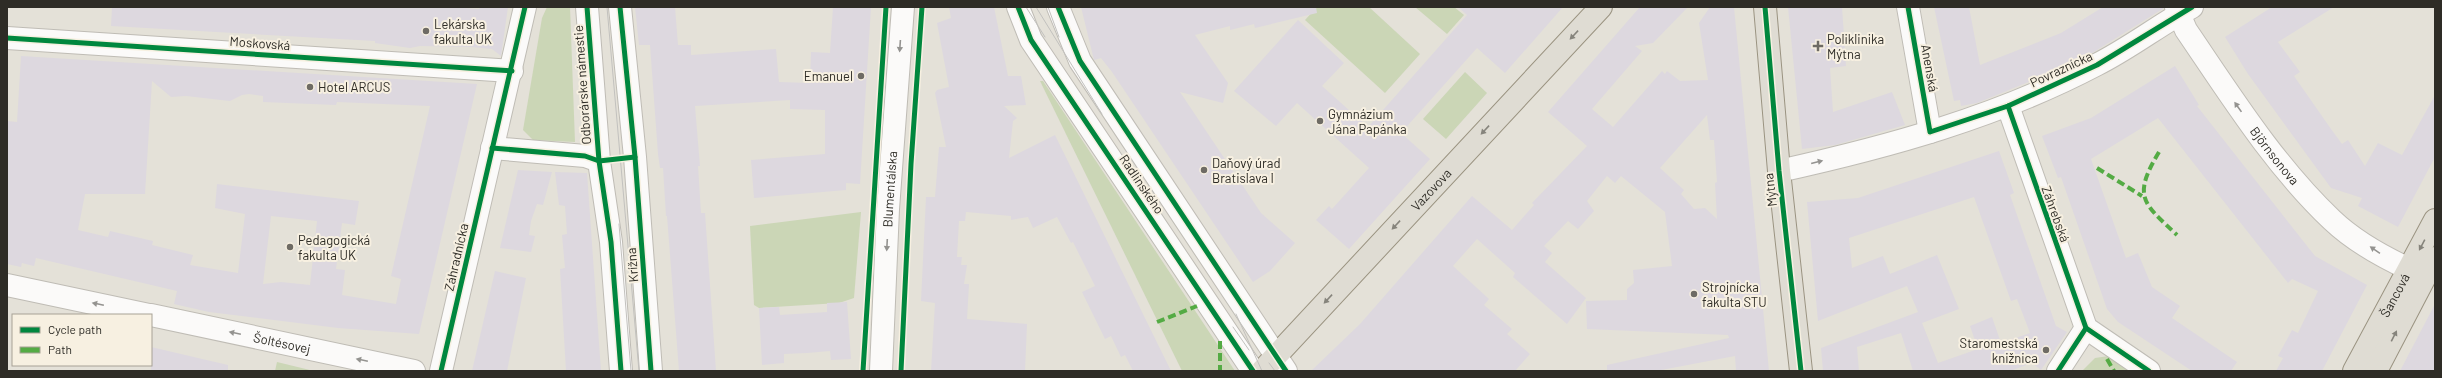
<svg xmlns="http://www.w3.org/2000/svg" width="2442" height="378" font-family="Barlow,sans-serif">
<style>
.green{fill:#cbd6b6}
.building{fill:#ddd8df;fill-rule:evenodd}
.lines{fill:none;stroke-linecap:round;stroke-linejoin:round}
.minor-casing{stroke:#bfbcb5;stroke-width:24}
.major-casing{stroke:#9a9381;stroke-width:24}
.minor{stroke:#fbfaf9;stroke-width:22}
.major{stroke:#dfdcd3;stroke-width:22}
.tram{stroke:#c2c1be;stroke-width:1}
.quiet{stroke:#54ab44;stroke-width:4;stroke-dasharray:8 4;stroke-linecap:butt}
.cycleway-casing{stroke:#f7f0e1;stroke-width:8}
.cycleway{stroke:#00873e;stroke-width:5}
.oneway{fill:#86847c}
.oneway2{fill:#949390}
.poi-dot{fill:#6e6b64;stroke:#f7f0e1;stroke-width:1.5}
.labels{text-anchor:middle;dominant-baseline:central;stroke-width:4;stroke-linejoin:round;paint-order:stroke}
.poi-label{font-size:13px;fill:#2e2c26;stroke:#f7f0e1;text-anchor:start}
.street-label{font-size:13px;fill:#2e2c26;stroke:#f7f0e1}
</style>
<rect width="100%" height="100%" fill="#e4e1d8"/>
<g class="green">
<polygon points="547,7 570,7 575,142 533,140 523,130 542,18"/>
<polygon points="1317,7 1369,7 1420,54 1385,93 1305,20"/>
<polygon points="1415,7 1454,7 1464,15 1447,34"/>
<polygon points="1465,72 1487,93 1446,139 1423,119"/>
<polygon points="1040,81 1043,81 1235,371 1182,371"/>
<polygon points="861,212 854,298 839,303 759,308 754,305 750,226"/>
<polygon points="2109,356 2138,371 2082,371 2095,358"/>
<polygon points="277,362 314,371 275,371"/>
</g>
<g class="building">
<polygon points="112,7 449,7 479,9 480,7 508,7 501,56 492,49 472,47 420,46 410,48 375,43 375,41 111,26"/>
<polygon points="635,7 675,7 678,45 691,45 691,55 776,49 779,82 810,83 811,52 830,53 833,7 871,7 860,184 846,183 846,190 754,198 751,160 825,154 825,110 790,109 790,100 695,106 700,166 698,166 701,213 705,213 716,371 679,371 667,216 666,216 663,168 660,168 658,154 650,45 639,45"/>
<polygon points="949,7 994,7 1008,76 1021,76 1026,105 1004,106 1017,118 1013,121 1009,158 1055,135 1171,371 1133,371 1125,355 1121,357 1111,336 1105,339 1082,292 1095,286 1073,242 1071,243 1057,217 1033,228 1028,217 1011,220 1011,216 966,212 965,221 959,221 957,257 962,257 961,265 967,265 964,284 969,284 967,319 1027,324 1025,371 931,371 935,303 921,301 926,197 935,197 939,147 946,147 935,93 937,90 949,87 937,23 951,18"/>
<polygon points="1081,7 1316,7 1317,13 1255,28 1254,24 1230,30 1230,26 1195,35 1228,83 1223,103 1180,92 1261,213 1295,243 1270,271 1253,282 1112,72 1101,58 1094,60"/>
<polygon points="1458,7 1563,7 1505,73 1477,48 1401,133 1430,159 1349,249 1316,220 1329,206 1332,209 1369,168 1297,103 1276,126 1234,91 1298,20 1344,63 1322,86 1368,127 1467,15"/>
<path d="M1640,7h48l-35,36 -18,3 7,5 -50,58 21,18 49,-56 3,3 2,-3 13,10 28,-1 -9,-57 11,-16h24l35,364h-33l-1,-15 -79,15h-49v-6l122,-27 -1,-3 -141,-6 -1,-28 41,-1v-11l7,-6 -1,-13 39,-4 -7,-54 -44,-36 -6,7 -8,-7 -20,25 7,10 -16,18 -10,-8 -24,25 8,7 -7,9 41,36 -19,26 -54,-47 2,-4 -38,-34 -24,27 36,33 -5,6 28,24 -5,5 23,20 -15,17h-204l49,-47 112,-128 40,34 22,-25 -2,-2 55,-57 -39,-34zM1707,115l3,25h4l3,42 -2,1 2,36 -12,-11 -11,1 -13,-15 3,-4 -24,-22z"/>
<polygon points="1788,7 1842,7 1846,66 1830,68 1833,112 1892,92 1905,125 1835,145 1802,149"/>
<polygon points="1934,7 1969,7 1980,65 2061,33 2103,7 2164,8 2089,55 2053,72 1977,103 1961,106 1960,100 1954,101"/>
<polygon points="2272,7 2334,7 2278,42 2300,72 2294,76 2331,129 2342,144 2348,140 2365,166 2378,143 2402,155 2435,95 2435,157 2398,227 2358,206 2362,198 2331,188 2248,74 2225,37"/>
<path d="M21,56l456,28 -58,250 -81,-6 -129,-16 -35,-8 3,-13 -141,-33 -2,8 -12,-3 -1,4 -14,-3v-143l10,1zM152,81l19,16 15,-1 44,5 12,-6 7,-1 14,2v6l73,3 1,-3 93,4 -39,170 10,3 -5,25 -54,-9 3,-25 -9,-1 6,-46 13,2 4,-24 -142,-17 -2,24 30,6 -7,59 -48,-8 3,-10 -41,-10 1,-4 -43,-10 -2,6 -30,-7 7,-36h60zM271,216l46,5 -7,64 -29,-3 -18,2z"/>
<polygon points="2175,66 2199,105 2197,106 2315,256 2367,285 2322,371 2276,371 2283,358 2278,356 2292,330 2298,333 2318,291 2292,279 2288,283 2158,118 2091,159 2126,258 2138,253 2152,287 2180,306 2172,318 2237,362 2231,371 2192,371 2118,322 2107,309 2061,177 2058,178 2042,136 2091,118"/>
<path d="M1999,151l15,42 -4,2 46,131 11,6 -26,38 -9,-7 -22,8h-97l-12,-38 -44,14 2,24h-36l-2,-23 97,-36 -11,-26 -89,35 -11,-119 51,-4zM1974,197l37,104 6,-2 13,34 -29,10 -9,-26 -22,9 8,23 -40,14 -16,-40 37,-14 -22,-54 -47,19 -7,-18 -31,12 -3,-30z"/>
<polygon points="518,170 552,172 543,205 537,204 531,221 529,235 535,236 531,252 500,248"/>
<polygon points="555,172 587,173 601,371 566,371 560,269 565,268 562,235 567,234 565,206 559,205"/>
<polygon points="495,271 526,278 507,371 472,371"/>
<polygon points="847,302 851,359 831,360 830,351 807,353 784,354 784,363 762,365 759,308 779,307 780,315 827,312 827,303"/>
<polygon points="2435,304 2435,371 2400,371"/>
<polygon points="151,347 228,365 228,371 151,371"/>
</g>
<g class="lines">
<g class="minor-casing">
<g id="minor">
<polyline points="587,7 599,161 611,242 621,371"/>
<polyline points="620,7 635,157 651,371"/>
<polyline points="1018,7 1031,40 1253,371"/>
<polyline points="1058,7 1080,61 1286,371"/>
<polyline points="1908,7 1930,132"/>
<path id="s1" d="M2176,7l10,23c45,66 88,135 146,190 21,20 51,37 77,49"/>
<polyline points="7,38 512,71"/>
<polyline points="2008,106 2086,328 2149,371"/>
<polyline points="492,148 585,156 599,161"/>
<path d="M1779,171c109,-24 218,-54 317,-106 34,-17 63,-40 96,-58"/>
<polyline points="7,285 149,315"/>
<path id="s2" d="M151,315l263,56"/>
<polyline points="441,371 525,7"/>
<path id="s3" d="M881,371l7,-162 15,-202"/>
<polyline points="2058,371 2086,328"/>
</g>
</g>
<g class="major-casing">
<g id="major">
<polyline points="1765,7 1779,171 1801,371"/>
<path id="s4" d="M1262,371l339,-364"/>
<path id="s5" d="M2354,371l81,-151"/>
<polyline points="2376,371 2435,258"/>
</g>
</g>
<use href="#minor" class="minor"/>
<use href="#major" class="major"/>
<g class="tram">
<polyline points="607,7 639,371"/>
<polyline points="1026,7 1045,37"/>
<polyline points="1036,7 1102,114"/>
<polyline points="1048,7 1059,37"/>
<polyline points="619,224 631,371"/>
<polyline points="1236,314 1262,371"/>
<polyline points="1233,327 1249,350"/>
<polyline points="1244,357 1250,371"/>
<polyline points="1269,363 1275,371"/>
</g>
<g class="quiet">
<path d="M2159,152c-27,45 -16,51 18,83"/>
<polyline points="2097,168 2142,196"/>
<polyline points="1157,322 1197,306"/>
<polyline points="1220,341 1220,371"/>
<polyline points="2107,359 2114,371"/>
</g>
<g class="cycleway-casing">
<g id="cycleway">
<polyline points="587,7 599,161 611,242 621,371"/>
<polyline points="620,7 635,157 651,371"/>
<polyline points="1018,7 1031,40 1253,371"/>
<polyline points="1058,7 1080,61 1286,371"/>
<polyline points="1765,7 1779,171 1801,371"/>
<polyline points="1908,7 1930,132 2008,106 2097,65 2192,7"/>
<polyline points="7,38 512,71"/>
<polyline points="2008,106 2086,328 2149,371"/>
<polyline points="492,148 585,156 599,161 635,157"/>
<polyline points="441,371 525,7"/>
<polyline points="863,371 886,7"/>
<polyline points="901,371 911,164 922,7"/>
<polyline points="2058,371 2086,328"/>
</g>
</g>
<use href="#cycleway" class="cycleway"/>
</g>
<defs><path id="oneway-solid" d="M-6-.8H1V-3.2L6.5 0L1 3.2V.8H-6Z"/></defs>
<g class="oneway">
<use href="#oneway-solid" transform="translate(1574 35) rotate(133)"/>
<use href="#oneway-solid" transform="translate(1485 130) rotate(133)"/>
<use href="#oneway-solid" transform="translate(1396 225) rotate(133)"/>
<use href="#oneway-solid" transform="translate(2422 245) rotate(118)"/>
<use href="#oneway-solid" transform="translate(1328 299) rotate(133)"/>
<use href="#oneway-solid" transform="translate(2394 336) rotate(-63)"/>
</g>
<g class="oneway2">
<use href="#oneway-solid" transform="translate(900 46) rotate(94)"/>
<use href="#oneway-solid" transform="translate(2238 107) rotate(-125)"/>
<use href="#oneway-solid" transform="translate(1817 162) rotate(-14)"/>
<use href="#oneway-solid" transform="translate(887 245) rotate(93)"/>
<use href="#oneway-solid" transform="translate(2375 250) rotate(-146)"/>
<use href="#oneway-solid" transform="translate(98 304) rotate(-168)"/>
<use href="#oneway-solid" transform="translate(235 333) rotate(-168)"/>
<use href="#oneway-solid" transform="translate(362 360) rotate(-168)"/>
</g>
<g class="poi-dot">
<circle cx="426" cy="31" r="4"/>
<path d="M1816 40h4v4h4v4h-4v4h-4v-4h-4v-4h4z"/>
<circle cx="861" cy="76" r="4"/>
<circle cx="310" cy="87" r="4"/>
<circle cx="1320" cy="121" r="4"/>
<circle cx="1204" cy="170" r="4"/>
<circle cx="290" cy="247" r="4"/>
<circle cx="1694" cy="294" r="4"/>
<circle cx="2046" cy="350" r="4"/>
</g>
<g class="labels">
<g class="poi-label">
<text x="434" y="24">Lekárska<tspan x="434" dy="15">fakulta UK</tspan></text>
<text x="1827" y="39">Poliklinika<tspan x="1827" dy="15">Mýtna</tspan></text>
<text x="853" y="76" text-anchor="end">Emanuel</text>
<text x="318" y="87">Hotel ARCUS</text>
<text x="1328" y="114">Gymnázium<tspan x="1328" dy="15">Jána Papánka</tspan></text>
<text x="1212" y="163">Daňový úrad<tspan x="1212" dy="15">Bratislava I</tspan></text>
<text x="298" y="240">Pedagogická<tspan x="298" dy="15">fakulta UK</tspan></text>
<text x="1702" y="287">Strojnícka<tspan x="1702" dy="15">fakulta STU</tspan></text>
<text x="2038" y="343" text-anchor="end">Staromestská<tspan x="2038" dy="15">knižnica</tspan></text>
</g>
<g class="street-label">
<text transform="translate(260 43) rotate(4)">Moskovská</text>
<text transform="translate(1930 68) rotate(80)">Anenská</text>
<text transform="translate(2061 69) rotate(-25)">Povraznícka</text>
<text transform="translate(582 85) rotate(-94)">Odborárske námestie</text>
<text stroke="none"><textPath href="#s1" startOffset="179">Björnsonova</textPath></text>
<text transform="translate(1142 184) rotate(56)">Radlinského</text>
<text stroke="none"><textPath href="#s3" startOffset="182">Blumentálska</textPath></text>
<text stroke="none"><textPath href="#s4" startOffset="248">Vazovova</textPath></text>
<text transform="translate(1770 190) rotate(-97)">Mýtna</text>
<text transform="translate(2056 214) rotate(70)">Záhrebská</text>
<text transform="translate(456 257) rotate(-77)">Záhradnícka</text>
<text transform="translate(632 265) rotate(-94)">Krížna</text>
<text stroke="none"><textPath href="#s5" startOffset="86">Šancová</textPath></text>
<text stroke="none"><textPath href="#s2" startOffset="134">Šoltésovej</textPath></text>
</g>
</g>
<rect width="2442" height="378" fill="none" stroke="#2e2c26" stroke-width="16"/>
<rect x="12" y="314" width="140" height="52" fill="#f7f0e1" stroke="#a7a296"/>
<rect x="20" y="327" width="20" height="6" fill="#00873e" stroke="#a7a296"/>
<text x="48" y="334" font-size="12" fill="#2e2c26">Cycle path</text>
<rect x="20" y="347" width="20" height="6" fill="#54ab44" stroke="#a7a296"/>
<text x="48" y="354" font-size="12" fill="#2e2c26">Path</text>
</svg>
